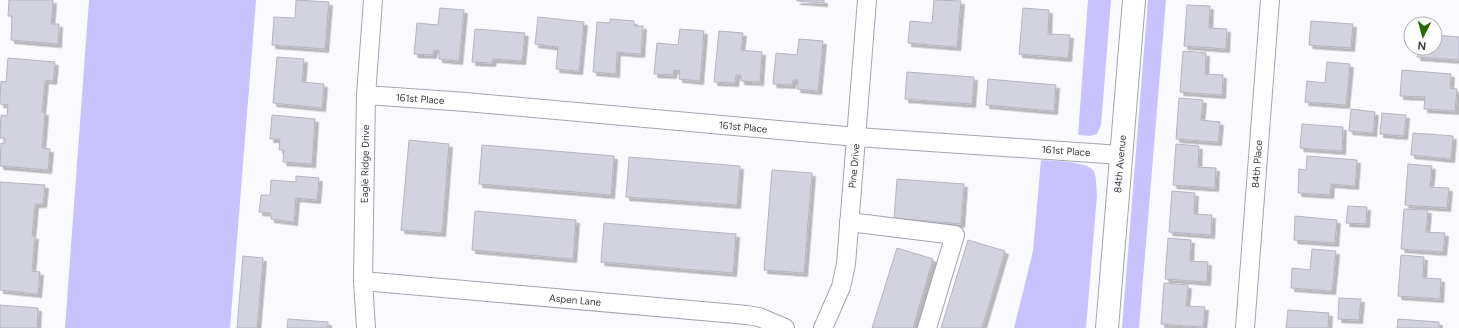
<svg xmlns="http://www.w3.org/2000/svg" width="1459" height="328" font-family="Figtree,sans-serif">
<style>
.green{fill:#c8c3ff}
.building{fill:#d3d2df;stroke:#b5b5c2;filter:url(#shadow)}
.lines{fill:none;stroke-linecap:round;stroke-linejoin:round}
.minor-casing{stroke:#a4a4b0;stroke-width:20}
.tertiary-casing{stroke:#a4a4b0;stroke-width:24}
.minor{stroke:#fff;stroke-width:18}
.tertiary{stroke:#fff;stroke-width:22}
.labels{text-anchor:middle;dominant-baseline:central;stroke-width:3;stroke-linejoin:round;paint-order:stroke}
.street-label{font-size:10px;fill:#3c3c41;stroke:#fff}
</style>
<defs>
<filter id="shadow"><feDropShadow dx="3.5" dy="3.5" stdDeviation="0" flood-color="#0004"/></filter>
</defs>
<rect width="100%" height="100%" fill="#f9f9fe"/>
<g class="green">
<polygon points="89,0 256,0 230,328 65,328"/>
<polygon points="1088,0 1111,0 1101,125 1097,134 1090,136 1078,135"/>
<polygon points="1148,0 1166,0 1139,328 1122,328"/>
<path d="M1041,160c12,1 44,1 52,10 4,6 3,17 4,25l-11,133h-72l19,-77z"/>
</g>
<g class="building">
<polygon points="9,0 53,0 51,24 59,24 58,44 11,40 12,16 8,16"/>
<polygon points="296,0 329,2 325,49 272,45 274,17 295,18"/>
<polygon points="797,0 824,0 824,3 797,1"/>
<polygon points="934,0 961,1 957,47 908,43 910,21 932,23"/>
<polygon points="1187,5 1210,6 1209,28 1227,29 1226,49 1184,46"/>
<polygon points="440,8 464,10 459,61 439,59 439,50 434,50 433,55 414,54 417,23 438,25"/>
<polygon points="1023,8 1049,10 1048,34 1070,35 1068,58 1019,54"/>
<polygon points="538,17 584,22 579,71 556,69 558,47 535,44"/>
<polygon points="610,19 634,21 634,26 643,26 641,54 617,52 616,74 593,72 597,22 610,23"/>
<polygon points="1311,21 1353,24 1351,48 1309,45"/>
<polygon points="475,29 525,33 522,61 493,59 492,63 472,62"/>
<polygon points="680,29 704,31 700,81 679,79 680,71 674,70 673,75 654,74 657,43 678,45"/>
<polygon points="719,31 743,33 741,50 762,52 760,82 741,81 741,75 736,75 735,83 714,82"/>
<polygon points="1435,35 1459,37 1459,60 1417,57 1418,48 1435,48"/>
<polygon points="799,39 823,41 818,91 797,89 798,80 793,80 792,85 773,84 776,53 797,55"/>
<polygon points="1183,51 1206,53 1205,74 1223,75 1222,95 1180,92"/>
<polygon points="277,57 304,59 302,82 324,84 322,108 273,103"/>
<polygon points="8,58 55,62 53,81 45,80 42,112 45,112 42,148 50,149 48,170 0,166 1,143 5,143 5,138 0,138 1,115 7,116 8,105 0,104 0,98 1,81 6,82"/>
<polygon points="1327,62 1350,64 1346,105 1305,102 1307,81 1325,83"/>
<polygon points="1402,70 1451,74 1450,88 1457,89 1455,111 1424,109 1425,97 1400,96"/>
<polygon points="907,72 974,77 972,104 905,99"/>
<polygon points="988,79 1056,85 1054,111 986,105"/>
<polygon points="1179,98 1203,100 1201,120 1220,122 1218,142 1176,139"/>
<polygon points="1351,109 1375,112 1373,133 1349,131"/>
<polygon points="1382,113 1406,115 1404,136 1380,134"/>
<polygon points="272,115 315,119 312,164 283,162 284,150 279,150 280,139 270,139"/>
<polygon points="1302,124 1343,127 1342,151 1300,148"/>
<polygon points="1413,133 1453,136 1451,159 1411,155"/>
<polygon points="409,140 449,144 442,233 401,230"/>
<polygon points="1176,144 1199,146 1198,167 1216,168 1215,188 1173,185"/>
<polygon points="482,145 614,156 611,195 479,184"/>
<polygon points="1307,156 1357,160 1355,186 1331,184 1330,195 1298,193 1299,169 1306,170"/>
<polygon points="629,157 740,166 737,205 626,197"/>
<polygon points="1408,164 1432,166 1430,187 1449,188 1447,208 1405,205"/>
<polygon points="772,170 812,173 804,273 764,270"/>
<polygon points="296,176 319,178 317,200 296,198 294,222 271,219 271,213 259,212 261,195 270,195 271,180 296,182"/>
<polygon points="897,179 964,184 961,224 894,218"/>
<polygon points="0,182 45,185 43,204 35,204 32,236 35,236 32,271 40,272 38,294 0,290"/>
<polygon points="1172,191 1195,193 1194,214 1212,215 1211,235 1169,232"/>
<polygon points="1348,206 1367,207 1366,224 1346,223"/>
<polygon points="1404,209 1428,210 1426,232 1445,233 1443,252 1401,249"/>
<polygon points="475,211 576,220 573,259 472,250"/>
<polygon points="1295,216 1337,220 1335,243 1294,240"/>
<polygon points="604,223 736,234 733,273 601,262"/>
<polygon points="1168,238 1191,240 1190,261 1208,262 1207,282 1165,279"/>
<polygon points="968,240 1005,251 982,328 941,328"/>
<polygon points="897,248 933,259 913,328 872,328"/>
<polygon points="1312,249 1336,251 1332,291 1291,288 1292,268 1310,270"/>
<polygon points="1401,255 1424,257 1423,278 1441,279 1440,299 1398,296"/>
<polygon points="243,256 263,258 257,328 237,328"/>
<polygon points="1164,283 1188,285 1186,306 1205,307 1203,327 1161,324"/>
<polygon points="1339,298 1361,299 1359,320 1338,319"/>
<polygon points="0,305 38,308 37,328 0,328"/>
<polygon points="1288,310 1329,313 1328,328 1286,328"/>
<polygon points="288,319 328,322 328,328 287,328"/>
<polygon points="1398,319 1439,322 1439,328 1397,328"/>
</g>
<g class="lines">
<g class="minor-casing">
<g id="minor">
<polyline points="366,95 466,102 857,137 1121,155"/>
<polyline points="849,222 955,235 927,328"/>
<polyline points="363,281 747,315 759,317 785,328"/>
<polyline points="366,328 363,281 366,95 373,0"/>
<polyline points="823,328 841,287 846,264 867,0"/>
<polyline points="1245,328 1270,0"/>
</g>
</g>
<g class="tertiary-casing">
<polyline id="tertiary" points="1107,328 1134,0"/>
</g>
<use href="#minor" class="minor"/>
<use href="#tertiary" class="tertiary"/>
</g>
<g class="labels">
<g class="street-label">
<text transform="translate(420 99) rotate(4)">161st Place</text>
<text transform="translate(743 127) rotate(5)">161st Place</text>
<text transform="translate(1066 151) rotate(4)">161st Place</text>
<text transform="translate(365 164) rotate(-89)">Eagle Ridge Drive</text>
<text transform="translate(1120 164) rotate(-85)">84th Avenue</text>
<text transform="translate(1257 164) rotate(-86)">84th Place</text>
<text transform="translate(854 166) rotate(-85)">Pine Drive</text>
<text transform="translate(575 300) rotate(5)">Aspen Lane</text>
</g>
</g>
<g transform="translate(1423 36) rotate(186)"><circle r="19" fill="#ffffff" stroke="#b1b1b3"/>
<path d="M0-3L7 15L0 10L-7 15Z" fill="#276a00"/>
<text y="-6" font-size="11" font-weight="bold" text-anchor="middle" fill="#3c3c41">N</text>
</g>
</svg>
